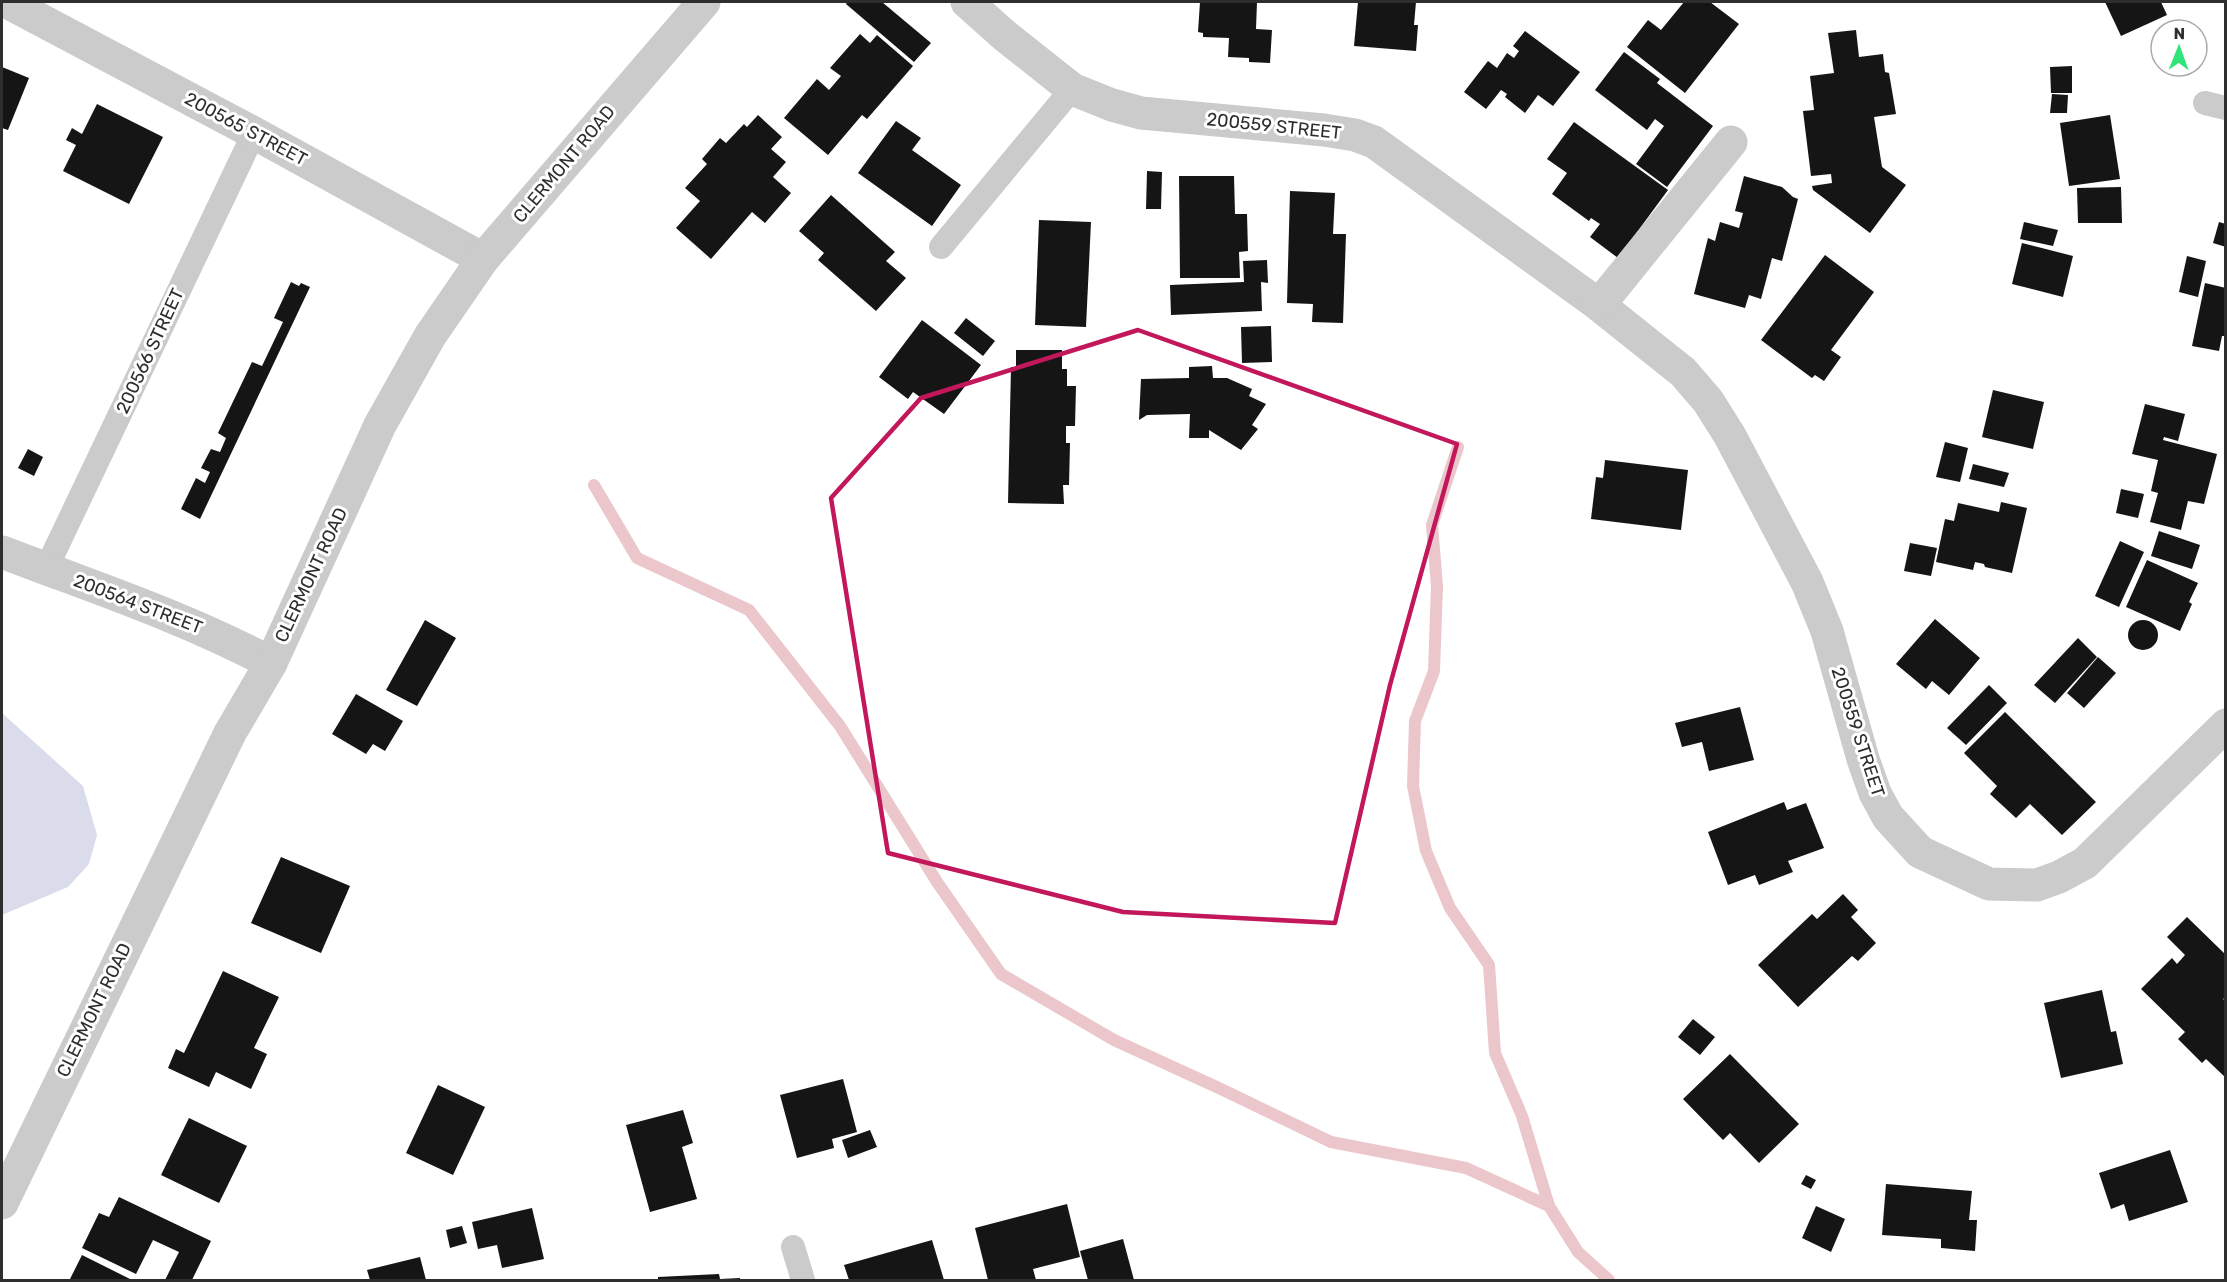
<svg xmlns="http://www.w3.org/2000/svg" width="2227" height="1282" viewBox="0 0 2227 1282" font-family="Rubik,sans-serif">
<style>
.green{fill:#dbdceb}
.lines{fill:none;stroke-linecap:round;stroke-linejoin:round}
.stream{stroke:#ebc7cc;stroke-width:12}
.building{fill:#151515}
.service{stroke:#cbcbcb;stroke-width:24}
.minor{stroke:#cbcbcb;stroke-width:33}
.tertiary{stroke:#cbcbcb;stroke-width:33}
.marked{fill:none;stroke:#c2185b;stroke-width:4.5;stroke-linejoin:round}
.labels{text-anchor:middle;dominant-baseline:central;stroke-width:6;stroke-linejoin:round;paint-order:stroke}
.street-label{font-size:18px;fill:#2e2e2e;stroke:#fff}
</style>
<rect width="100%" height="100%" fill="#fff"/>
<polygon class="green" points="2,713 83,786 97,835 89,864 68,887 2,915"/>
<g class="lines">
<g class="stream">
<polyline points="1458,447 1432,525 1437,586 1434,671 1415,721 1413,786 1426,851 1450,908 1489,965 1495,1053 1522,1116 1549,1206"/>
<polyline points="594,485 637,558 749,610 840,726 937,882 1001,974 1114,1040 1221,1089 1331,1142 1466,1168 1549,1206 1578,1252 1609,1280"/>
</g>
</g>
<g class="building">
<polygon points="847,2 882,2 931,43 914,62 846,4"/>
<polygon points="1200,2 1257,2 1256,29 1272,30 1270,63 1249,62 1249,58 1228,57 1229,38 1203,37 1203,33 1198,32"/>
<polygon points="1358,2 1416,2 1414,25 1418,25 1416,51 1354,46"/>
<polygon points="1684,2 1710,2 1739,24 1685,93 1627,47 1648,20 1661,30"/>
<polygon points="2105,2 2161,2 2167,15 2121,36"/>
<polygon points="1856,30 1859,57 1883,54 1885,72 1889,73 1896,114 1874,117 1882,167 1906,185 1870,233 1813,190 1812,186 1832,183 1831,174 1811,176 1803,111 1814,110 1810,76 1834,73 1828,33"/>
<polygon points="1525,31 1580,72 1553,106 1538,95 1525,113 1505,97 1507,94 1501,90 1486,109 1464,92 1488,61 1497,68 1507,53 1514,58 1519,51 1513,46"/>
<polygon points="860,34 870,43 877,35 913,66 867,119 862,115 828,155 784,118 817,79 829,90 841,76 830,68"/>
<polygon points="1624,52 1660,79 1657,83 1713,126 1667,187 1636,164 1664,126 1655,119 1647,130 1595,90"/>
<polygon points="2072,66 2072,93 2051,93 2050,67"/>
<polygon points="2,67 29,78 8,130 2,128"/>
<polygon points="2052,94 2068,95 2067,113 2050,113"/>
<polygon points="97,104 163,137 129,204 63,171 76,145 66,140 72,128 82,134"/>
<polygon points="758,115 782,137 771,149 786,162 773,177 791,193 765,223 752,212 711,259 676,228 700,201 685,188 707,164 702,159 720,138 726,143 744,124 747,127"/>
<polygon points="2110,115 2120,179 2069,186 2060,123"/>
<polygon points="896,121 921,138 912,150 961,185 932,226 858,173"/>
<polygon points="1574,122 1668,190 1618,258 1590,237 1600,224 1591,218 1589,221 1552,194 1567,173 1547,159"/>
<polygon points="1147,171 1162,172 1161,209 1146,209"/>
<polygon points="1179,176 1234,176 1235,214 1247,214 1248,251 1239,252 1240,278 1180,278"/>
<polygon points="1744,176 1782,187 1793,197 1798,199 1782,261 1772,258 1761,299 1749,295 1745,308 1694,294 1708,238 1715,241 1720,222 1739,228 1743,213 1735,211"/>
<polygon points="2121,187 2122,223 2078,223 2077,188"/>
<polygon points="1290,191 1335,193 1333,234 1346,234 1343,323 1312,322 1313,304 1287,303"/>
<polygon points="831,195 895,252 886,261 906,278 876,311 818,260 824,253 799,231"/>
<polygon points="1039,220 1091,222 1086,327 1035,325"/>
<polygon points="2024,222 2058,230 2053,246 2020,239"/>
<polygon points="2219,222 2226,224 2226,247 2213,243"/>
<polygon points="2022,243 2073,256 2063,297 2012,284"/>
<polygon points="1825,255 1874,292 1831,350 1841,357 1824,381 1815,375 1812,378 1761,340"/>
<polygon points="2187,256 2206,261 2198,297 2179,292"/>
<polygon points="1267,260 1268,283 1261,282 1262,311 1171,315 1170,285 1244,282 1243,261"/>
<polygon points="291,282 299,286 301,283 310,287 200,519 181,509 196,478 205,483 210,472 201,468 211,449 220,452 226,438 218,433 252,362 262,366 283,322 274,318"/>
<polygon points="2205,283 2226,288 2226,336 2222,336 2219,351 2192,346"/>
<polygon points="966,318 995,341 983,356 954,333"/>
<polygon points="922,320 981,365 944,414 913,392 908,399 879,377"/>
<polygon points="1271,326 1272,362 1242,363 1241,327"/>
<polygon points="1016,350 1062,350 1062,369 1067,369 1067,386 1076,386 1075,426 1066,426 1066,443 1070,443 1069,485 1063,485 1064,504 1008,503 1011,367 1016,367"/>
<polygon points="1212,366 1213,378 1227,378 1252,389 1249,396 1266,404 1252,425 1258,429 1241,450 1209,430 1209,438 1189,438 1190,414 1147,415 1139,420 1141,379 1189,378 1189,367"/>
<polygon points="1993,390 2044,402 2033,449 1982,437"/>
<polygon points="2145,404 2185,414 2178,441 2164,437 2163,440 2217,454 2204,504 2188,501 2181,530 2150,522 2158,493 2151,491 2158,460 2132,454"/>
<polygon points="1945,442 1968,448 1960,482 1936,477"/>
<polygon points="28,449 43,457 34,476 18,468"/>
<polygon points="1605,460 1688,470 1681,530 1591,519 1596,477 1603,478"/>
<polygon points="1973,464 2009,473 2004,487 1969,479"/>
<polygon points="2121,489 2144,494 2138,518 2116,513"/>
<polygon points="2001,502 2027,508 2012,573 1985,567 1984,564 1975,562 1973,570 1936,562 1945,519 1954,521 1958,503 1999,512"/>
<polygon points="2159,531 2200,545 2192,569 2151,556"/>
<polygon points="2120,541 2144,552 2119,607 2095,596"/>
<polygon points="1910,543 1937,548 1931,576 1904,571"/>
<polygon points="2147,560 2198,583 2189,602 2192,604 2180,631 2126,607"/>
<polygon points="1935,619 1980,658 1949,695 1932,681 1926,689 1896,664"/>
<polygon points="425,620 456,638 417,706 386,690"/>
<circle cx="2143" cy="635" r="15"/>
<polygon points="2078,638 2097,657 2055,703 2034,685"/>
<polygon points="2098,657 2116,673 2084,708 2067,693"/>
<polygon points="1989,685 2007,703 1966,745 1947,728"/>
<polygon points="356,694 403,721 385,751 373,744 366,754 332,734"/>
<polygon points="1740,707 1754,760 1709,771 1702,742 1682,747 1675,723"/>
<polygon points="2005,712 2096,802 2062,835 2030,804 2016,818 1990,794 1997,786 1964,753"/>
<polygon points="1784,802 1787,810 1806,803 1824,848 1788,861 1793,872 1759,885 1755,875 1728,885 1708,832"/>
<polygon points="281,857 350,886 321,953 251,923"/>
<polygon points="1843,894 1858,910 1851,917 1876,943 1858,961 1852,956 1798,1007 1758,965 1812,914 1817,919"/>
<polygon points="2187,917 2226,955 2226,997 2223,999 2226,1001 2226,1078 2206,1059 2202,1063 2178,1039 2185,1032 2141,989 2172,958 2177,964 2185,955 2167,937"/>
<polygon points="223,971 279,997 254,1048 267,1054 251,1089 216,1072 209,1087 168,1068 176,1049 184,1053"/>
<polygon points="2102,990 2111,1032 2116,1031 2123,1064 2061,1078 2044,1003"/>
<polygon points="1693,1019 1715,1037 1700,1055 1678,1037"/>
<polygon points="1730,1054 1799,1124 1759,1163 1730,1133 1723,1140 1683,1099"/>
<polygon points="843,1079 857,1132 832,1139 834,1148 797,1158 780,1095"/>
<polygon points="438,1085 485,1107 453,1175 406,1153"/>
<polygon points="683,1110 693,1143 682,1147 697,1199 650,1212 626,1125"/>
<polygon points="189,1118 247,1146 219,1203 161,1175"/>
<polygon points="870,1130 877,1147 848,1158 842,1140"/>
<polygon points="2170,1150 2188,1202 2129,1221 2124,1204 2111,1209 2099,1173"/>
<polygon points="1806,1175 1816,1180 1811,1189 1801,1184"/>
<polygon points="1886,1184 1972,1191 1969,1220 1977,1220 1975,1251 1941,1248 1941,1239 1882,1235"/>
<polygon points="119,1197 211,1241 192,1280 165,1280 179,1252 153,1240 136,1274 82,1248 99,1213 109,1217"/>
<polygon points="1067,1204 1080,1257 1033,1269 1036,1280 988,1280 975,1228"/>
<polygon points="1816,1206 1845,1219 1831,1252 1802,1238"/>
<polygon points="532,1208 544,1259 502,1268 497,1245 478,1249 472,1222"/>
<polygon points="462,1226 467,1243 450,1248 446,1230"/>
<polygon points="1123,1239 1134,1280 1088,1280 1080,1251"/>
<polygon points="932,1240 944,1280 849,1280 844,1265"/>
<polygon points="82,1255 132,1280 74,1280 70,1279"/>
<polygon points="420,1257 426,1280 370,1280 367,1270"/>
<polygon points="719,1274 720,1279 740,1278 740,1280 658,1280 658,1277"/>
</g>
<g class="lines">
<g class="service">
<polyline points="2205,103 2226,108"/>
<polyline points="941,247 1072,89"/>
<polyline points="46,569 254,133"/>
<polyline points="793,1247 803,1280"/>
</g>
<g class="minor">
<polyline points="7,2 254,133 483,259"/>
<polyline points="967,2 1004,35 1072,89 1112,105 1141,113 1324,130 1355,135 1374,142 1599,305 1683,372 1708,401 1730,436 1807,582 1827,631 1863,759 1875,793 1888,817 1920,852 1989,884 2037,885 2059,877 2085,863 2226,725"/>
<polyline points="1599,305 1731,142"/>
<path d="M2 552C93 587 185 617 271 663"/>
</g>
<polyline class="tertiary" points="2,1203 230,733 271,663 380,425 430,336 483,259 704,2"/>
</g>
<path class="marked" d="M1138 330 1457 444 1390 685 1335 923 1123 912 888 853 831 498 921 398Z"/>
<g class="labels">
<g class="street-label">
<text transform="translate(1274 126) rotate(6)">200559 STREET</text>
<text transform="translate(246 129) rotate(28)">200565 STREET</text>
<text transform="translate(564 164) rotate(-50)">CLERMONT ROAD</text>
<text transform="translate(150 351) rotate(-65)">200566 STREET</text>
<text transform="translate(311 575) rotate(-65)">CLERMONT ROAD</text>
<text transform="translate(138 604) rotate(21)">200564 STREET</text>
<text transform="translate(1858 732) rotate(72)">200559 STREET</text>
<text transform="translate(94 1010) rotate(-64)">CLERMONT ROAD</text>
</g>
</g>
<rect width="2227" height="1282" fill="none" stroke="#2e2e2e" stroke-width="6"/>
<g transform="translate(2179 48) rotate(1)"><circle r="28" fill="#ffffff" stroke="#ababab" stroke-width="1.5"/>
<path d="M0-4.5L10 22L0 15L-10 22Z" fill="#31e378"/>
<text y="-9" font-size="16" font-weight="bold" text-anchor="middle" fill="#2e2e2e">N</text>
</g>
</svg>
